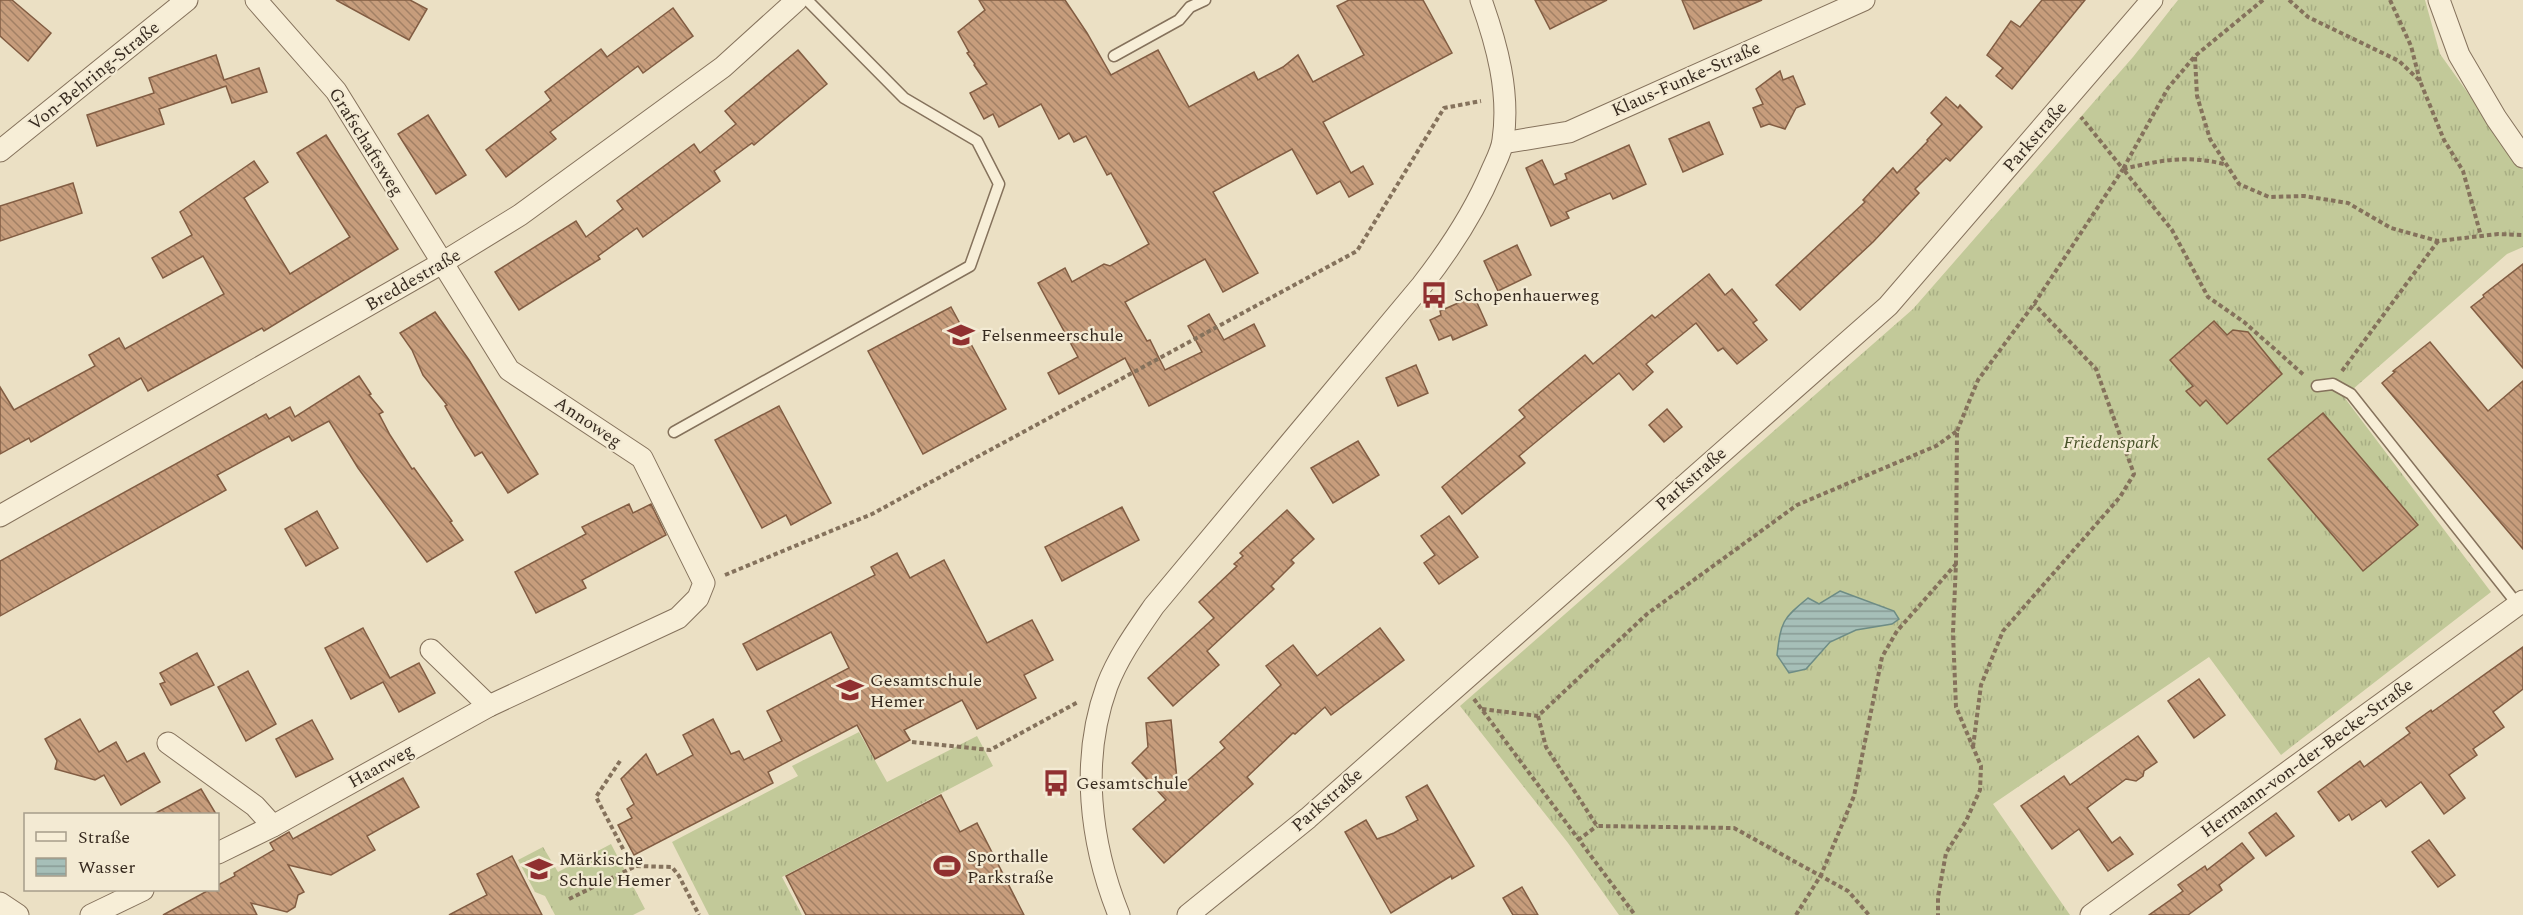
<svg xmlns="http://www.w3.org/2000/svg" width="2523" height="915" viewBox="0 0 2523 915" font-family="Spectral,serif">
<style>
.grass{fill:url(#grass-tufts)}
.water{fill:url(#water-rules);stroke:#6d8c85;stroke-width:1.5}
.building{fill:url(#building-back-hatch);stroke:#825d43;stroke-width:1.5}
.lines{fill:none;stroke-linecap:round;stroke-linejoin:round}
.lane-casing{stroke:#85725c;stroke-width:13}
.street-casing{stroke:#85725c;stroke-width:23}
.path{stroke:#85725c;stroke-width:4;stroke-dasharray:4.5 3;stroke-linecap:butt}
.lane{stroke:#f7eed7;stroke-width:10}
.street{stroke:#f7eed7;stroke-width:21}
.labels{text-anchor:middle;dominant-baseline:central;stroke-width:4.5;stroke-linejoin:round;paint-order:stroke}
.street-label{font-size:18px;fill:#362a1f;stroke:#f3ead3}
.poi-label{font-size:18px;fill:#362a1f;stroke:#f3ead3;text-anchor:start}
.park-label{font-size:18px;font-style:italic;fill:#465127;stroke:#f3ead3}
</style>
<defs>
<pattern id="grass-tufts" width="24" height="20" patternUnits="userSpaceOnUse" patternTransform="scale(1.5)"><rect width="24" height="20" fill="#c2c999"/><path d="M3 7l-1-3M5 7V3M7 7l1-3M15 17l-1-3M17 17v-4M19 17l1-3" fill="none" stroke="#a7ad83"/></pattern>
<pattern id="water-rules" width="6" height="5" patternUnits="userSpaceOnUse" patternTransform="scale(1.5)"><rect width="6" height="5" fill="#a6bfb8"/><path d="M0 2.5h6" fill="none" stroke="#889b95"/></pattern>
<pattern id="building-back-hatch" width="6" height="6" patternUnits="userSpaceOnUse" patternTransform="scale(1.5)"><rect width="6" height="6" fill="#c79d7c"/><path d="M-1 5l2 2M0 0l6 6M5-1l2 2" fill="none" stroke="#a28065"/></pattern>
</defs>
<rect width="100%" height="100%" fill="#ebe0c4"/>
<g class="grass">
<polygon points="2178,0 2425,0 2440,54 2523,170 2523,247 2507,254 2344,397 2491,592 2281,755 2209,657 1993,804 2070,915 1619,915 1568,843 1460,706 1913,309 2133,57"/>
<polygon points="859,732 887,782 977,736 993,766 782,877 802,915 709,915 672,842 798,776 792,766"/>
<polygon points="611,844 645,909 633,915 555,915 545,896 535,892 518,860 543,847 558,872"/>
</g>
<path class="water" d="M1840 591 1894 611 1899 619 1892 624 1856 630 1830 642 1806 669 1789 673 1777 655C1781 622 1782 619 1808 598L1819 604Z"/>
<g class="building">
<polygon points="0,0 12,0 51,33 28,61 0,36"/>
<polygon points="336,0 410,0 427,9 409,40"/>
<polygon points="979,0 1065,0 1087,33 1111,75 1158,50 1189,107 1254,72 1258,80 1283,67 1298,55 1313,82 1364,55 1337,6 1349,0 1423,0 1452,53 1323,122 1351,173 1363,166 1373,184 1349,197 1340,181 1317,194 1292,149 1213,192 1258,273 1223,292 1205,259 1125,302 1147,341 1150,340 1165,370 1202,352 1188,326 1209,314 1224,340 1254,324 1265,346 1149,406 1125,358 1059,394 1048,373 1078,357 1038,283 1065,268 1072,282 1104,264 1110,266 1149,244 1111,173 1107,175 1086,136 1074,142 1069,133 1059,139 1041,104 999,127 993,114 984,119 970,93 987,84 974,65 975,64 967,53 969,52 958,32 985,10"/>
<polygon points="1535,0 1607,0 1550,29"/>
<polygon points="1682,0 1762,0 1694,29"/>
<polygon points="2042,0 2085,0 2012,89 1996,76 2003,68 1987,55 2011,21 2020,27"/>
<polygon points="673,8 693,36 643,73 638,66 550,132 556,139 506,177 486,150 551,100 545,92 601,49 607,57"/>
<polygon points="798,50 827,84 754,145 752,143 714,171 720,181 643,237 637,228 598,256 600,259 519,310 495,272 576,221 586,237 623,209 617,201 694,144 700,153 736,124 725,111"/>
<polygon points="216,55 224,80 259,68 267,92 232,103 226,86 159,109 164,124 97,146 87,115 154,93 149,78"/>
<polygon points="1780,71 1783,80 1793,76 1805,104 1796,108 1785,129 1769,124 1761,127 1753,108 1763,104 1756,89"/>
<polygon points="1946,97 1958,108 1960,105 1982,127 1950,161 1946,158 1915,189 1919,193 1873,242 1800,310 1776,285 1865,202 1863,200 1893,168 1897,173 1928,141 1927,140 1942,124 1931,113"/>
<polygon points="428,115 466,175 436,194 398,134"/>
<polygon points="1709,122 1723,154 1683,172 1669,139"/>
<polygon points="326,135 398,249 264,331 262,328 148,391 141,378 31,442 29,438 0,454 0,387 14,410 95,366 89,355 119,338 125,349 224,294 203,256 163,278 152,258 192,235 180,212 254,161 268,182 244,198 290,274 350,237 297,153"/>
<polygon points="1629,145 1646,184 1613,199 1610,193 1566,212 1569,218 1551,226 1526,168 1542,160 1554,185 1567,179 1565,174"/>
<polygon points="73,183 82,213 0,241 0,206"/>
<polygon points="1517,245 1531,275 1498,291 1484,261"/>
<polygon points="2523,264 2523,368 2471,307 2484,297 2483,295"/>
<polygon points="1709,274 1725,295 1732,289 1757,320 1753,323 1767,340 1737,364 1723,348 1718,351 1696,323 1646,364 1653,372 1633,390 1619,373 1519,456 1525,463 1462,514 1442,487 1525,417 1519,410 1585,355 1593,364 1652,315 1655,318"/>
<polygon points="1474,296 1487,325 1453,340 1451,335 1439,340 1430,320 1441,315 1440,311"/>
<polygon points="951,307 1006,409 923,454 868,351"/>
<polygon points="435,312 469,360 538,474 508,493 482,452 475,456 457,427 445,406 447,405 423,375 412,350 400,333"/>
<polygon points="2214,321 2227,335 2233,330 2248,332 2282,374 2227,424 2206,400 2200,406 2186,391 2193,386 2170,360"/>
<polygon points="2430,342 2488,411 2523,381 2523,549 2382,383 2395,372 2393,371"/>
<polygon points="1416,365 1428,393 1398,406 1386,378"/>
<polygon points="359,376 371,394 369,395 383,412 379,414 390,435 412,469 414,468 452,521 450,522 463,540 427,562 358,468 329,421 292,441 289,436 217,475 226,490 0,616 0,561 266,414 269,419 290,407 295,417"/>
<polygon points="779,406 831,503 791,525 786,515 762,528 715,440"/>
<polygon points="1667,409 1682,427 1664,442 1649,425"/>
<polygon points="2323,413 2418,525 2363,571 2268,459"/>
<polygon points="1358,441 1379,475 1333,503 1311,468"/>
<polygon points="629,504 633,513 651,504 666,535 582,580 586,588 536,613 515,572 586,534 582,527"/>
<polygon points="1122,507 1139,540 1062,581 1045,547"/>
<polygon points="1287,510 1314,539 1291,560 1294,563 1271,586 1274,589 1207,651 1219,665 1173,706 1148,678 1214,618 1199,602 1237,566 1234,564 1243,556 1240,553"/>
<polygon points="317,511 338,548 306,566 285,529"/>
<polygon points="1449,516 1478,557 1439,584 1424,563 1435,555 1421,536"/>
<polygon points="897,553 910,578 944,560 987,643 1032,620 1053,660 1024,675 1036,698 977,729 962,700 904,730 910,740 875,759 857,725 768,772 773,783 634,855 618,825 632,818 627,809 634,804 621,779 646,754 657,775 693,755 683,735 713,719 731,754 739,751 744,760 782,741 767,711 849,668 831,632 757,670 743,644 875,575 871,567"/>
<polygon points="363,628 390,678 419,663 435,693 399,712 383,682 351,699 325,648"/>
<polygon points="1380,628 1404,660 1331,715 1325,707 1295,734 1293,733 1247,777 1253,784 1164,863 1133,829 1166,800 1132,763 1148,747 1146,723 1171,720 1178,789 1225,748 1220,742 1281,685 1266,666 1293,645 1317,676"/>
<polygon points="2523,647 2523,689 2493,712 2504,727 2473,749 2477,755 2449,775 2465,798 2444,814 2421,782 2386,807 2381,800 2352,820 2349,814 2339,821 2318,792 2360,761 2364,767 2410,733 2406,728 2431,710 2432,712"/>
<polygon points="197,653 214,685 171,705 160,684 165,682 160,673"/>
<polygon points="248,671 276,724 246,741 218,687"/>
<polygon points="2199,679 2225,715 2194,738 2168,701"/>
<polygon points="80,719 99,752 116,742 127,762 144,753 160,782 121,805 104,775 95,780 55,769 57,761 45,739"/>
<polygon points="312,720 333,759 296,777 276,739"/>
<polygon points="2138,736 2157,762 2144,771 2143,776 2136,781 2126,779 2087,808 2112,843 2120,837 2133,854 2108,871 2079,829 2052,849 2021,806 2064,776 2070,785"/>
<polygon points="403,778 419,807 367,836 375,850 331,875 288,865 304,892 298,895 295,907 287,912 251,903 257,915 163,915 209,890 218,890 218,885 235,876 234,873 274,850 270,843 289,832 293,839"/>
<polygon points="1427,785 1474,866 1452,879 1451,876 1391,913 1345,832 1366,820 1377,839 1394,833 1418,820 1406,797"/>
<polygon points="201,789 216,814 154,814"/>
<polygon points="941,795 960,832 977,823 1024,915 806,915 786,876"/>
<polygon points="2276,813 2294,836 2266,856 2249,833"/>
<polygon points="2429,840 2455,875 2438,887 2412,852"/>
<polygon points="2242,843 2254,858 2219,885 2222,890 2188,915 2149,915 2183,891 2178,885 2205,866 2207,870"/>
<polygon points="512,856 542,915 449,915 487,895 477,874"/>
<polygon points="1522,887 1538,915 1513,915 1503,898"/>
</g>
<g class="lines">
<defs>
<g id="lane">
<polyline points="1114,56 1179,20 1190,7 1205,0"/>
<polyline points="2317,386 2333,384 2351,394 2518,605"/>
<polyline points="674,432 970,266 999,184 977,141 904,98 807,0"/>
</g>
<g id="street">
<polyline points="2439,0 2459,55 2496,118 2523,157"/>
<polyline points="1503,143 1569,132 1864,0"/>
<polyline points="0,151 187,0"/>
<polyline points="0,516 442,263 520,215 723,67 797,0"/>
<polyline points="431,650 489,706"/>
<polyline points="168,743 255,806 273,826"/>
<polyline points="218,853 273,826 489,706 678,618 698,598 704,583 642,458 509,370 336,91 256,0"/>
<polyline points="0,903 18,915"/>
<polyline points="91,915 143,890"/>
<path d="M1119 915C1090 843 1080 760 1107 686 1118 657 1136 632 1154 606L1422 285C1450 249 1474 213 1492 170 1496 161 1502 150 1503 140 1510 92 1497 45 1481 0"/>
<polyline points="1188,915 1308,818 1888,306 2152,0"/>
<polyline points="2091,915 2523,601"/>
</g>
</defs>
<use href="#lane" class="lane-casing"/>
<use href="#street" class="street-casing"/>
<g class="path">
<polyline points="2263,0 2195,56 2168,88 2123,169 2172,230 2208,297 2244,322 2305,376"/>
<polyline points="2289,0 2308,17 2399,61 2420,81 2444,140 2463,171 2481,236"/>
<polyline points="2390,0 2411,46 2420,81"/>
<polyline points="2195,57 2197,96 2210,139 2239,184 2269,197 2304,196 2348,203 2391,228 2438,241 2498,234 2523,235"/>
<path d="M2123 169C2162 160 2185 155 2224 164"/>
<polyline points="2342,371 2438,241"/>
<polyline points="1957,431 1978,380 2034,304 2123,169 2081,117"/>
<polyline points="725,575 872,514 1357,251 1444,108 1481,101"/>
<polyline points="1474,699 1635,915"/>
<polyline points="1482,709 1538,716 1647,614 1797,505 1936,446 1957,431 1956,563 1953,633 1956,707 1981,766 1980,790 1966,821 1946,853 1938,897 1938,915"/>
<polyline points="1538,716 1546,747 1597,826 1734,828 1848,891 1869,915"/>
<polyline points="912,742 990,750 1078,702"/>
<polyline points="1973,747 1981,685 2003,631 2120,497 2134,474 2096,369 2034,304"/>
<polyline points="620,761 596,797 633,868"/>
<polyline points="1578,840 1597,826"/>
<polyline points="569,899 636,866 672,867 679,876 699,915"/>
<polyline points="1796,915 1821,875 1854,796 1882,657 1897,631 1956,564"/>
</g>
<use href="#lane" class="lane"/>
<use href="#street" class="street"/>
</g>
<defs>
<symbol id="bus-bare" viewBox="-9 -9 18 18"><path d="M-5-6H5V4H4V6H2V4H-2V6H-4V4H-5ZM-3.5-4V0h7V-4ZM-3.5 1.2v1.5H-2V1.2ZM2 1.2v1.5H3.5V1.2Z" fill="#903030" stroke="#f3ead3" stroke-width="2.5" paint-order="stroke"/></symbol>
<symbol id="school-bare" viewBox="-9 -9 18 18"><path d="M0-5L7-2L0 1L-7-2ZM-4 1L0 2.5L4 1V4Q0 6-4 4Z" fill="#903030" stroke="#f3ead3" stroke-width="2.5" paint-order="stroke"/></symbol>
<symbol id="stadium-bare" viewBox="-9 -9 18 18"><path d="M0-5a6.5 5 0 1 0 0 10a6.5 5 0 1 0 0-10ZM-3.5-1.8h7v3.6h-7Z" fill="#903030" stroke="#f3ead3" stroke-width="2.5" paint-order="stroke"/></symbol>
</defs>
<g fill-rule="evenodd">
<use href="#bus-bare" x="1415" y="276" width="38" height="38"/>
<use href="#school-bare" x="942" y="316" width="38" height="38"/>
<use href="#school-bare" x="831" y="671" width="38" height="38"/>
<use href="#bus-bare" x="1037" y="764" width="38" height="38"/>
<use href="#stadium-bare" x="928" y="847" width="38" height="38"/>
<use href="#school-bare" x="520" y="850" width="38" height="38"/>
</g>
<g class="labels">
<g class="street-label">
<text transform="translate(94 76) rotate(-39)">Von-Behring-Straße</text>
<text transform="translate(1686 79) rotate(-24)">Klaus-Funke-Straße</text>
<text transform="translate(2035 137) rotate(-49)">Parkstraße</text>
<text transform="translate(366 142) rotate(58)">Grafschaftsweg</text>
<text transform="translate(413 280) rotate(-30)">Breddestraße</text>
<text transform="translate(588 422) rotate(34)">Annoweg</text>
<text transform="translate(1691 479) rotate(-41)">Parkstraße</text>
<text transform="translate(2307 758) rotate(-36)">Hermann-von-der-Becke-Straße</text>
<text transform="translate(381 766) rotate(-29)">Haarweg</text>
<text transform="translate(1327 800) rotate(-41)">Parkstraße</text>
</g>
<g class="poi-label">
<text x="1454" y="295">Schopenhauerweg</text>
<text x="981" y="335">Felsenmeerschule</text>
<text x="870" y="680">Gesamtschule<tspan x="870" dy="21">Hemer</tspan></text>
<text x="1076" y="783">Gesamtschule</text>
<text x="967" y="856">Sporthalle<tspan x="967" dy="21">Parkstraße</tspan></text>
<text x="559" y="859">Märkische<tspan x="559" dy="21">Schule Hemer</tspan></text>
</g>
<g class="park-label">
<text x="2111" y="442">Friedenspark</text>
</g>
</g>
<rect x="24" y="813" width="195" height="78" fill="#f3ead3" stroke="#a79d8b" stroke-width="1.5"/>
<rect x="36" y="832" width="30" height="9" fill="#f7eed7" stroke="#a79d8b" stroke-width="1.5"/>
<text x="78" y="843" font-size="18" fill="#362a1f">Straße</text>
<rect x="36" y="858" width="30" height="18" fill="url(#water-rules)" stroke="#a79d8b" stroke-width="1.5"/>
<text x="78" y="873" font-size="18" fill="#362a1f">Wasser</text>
</svg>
